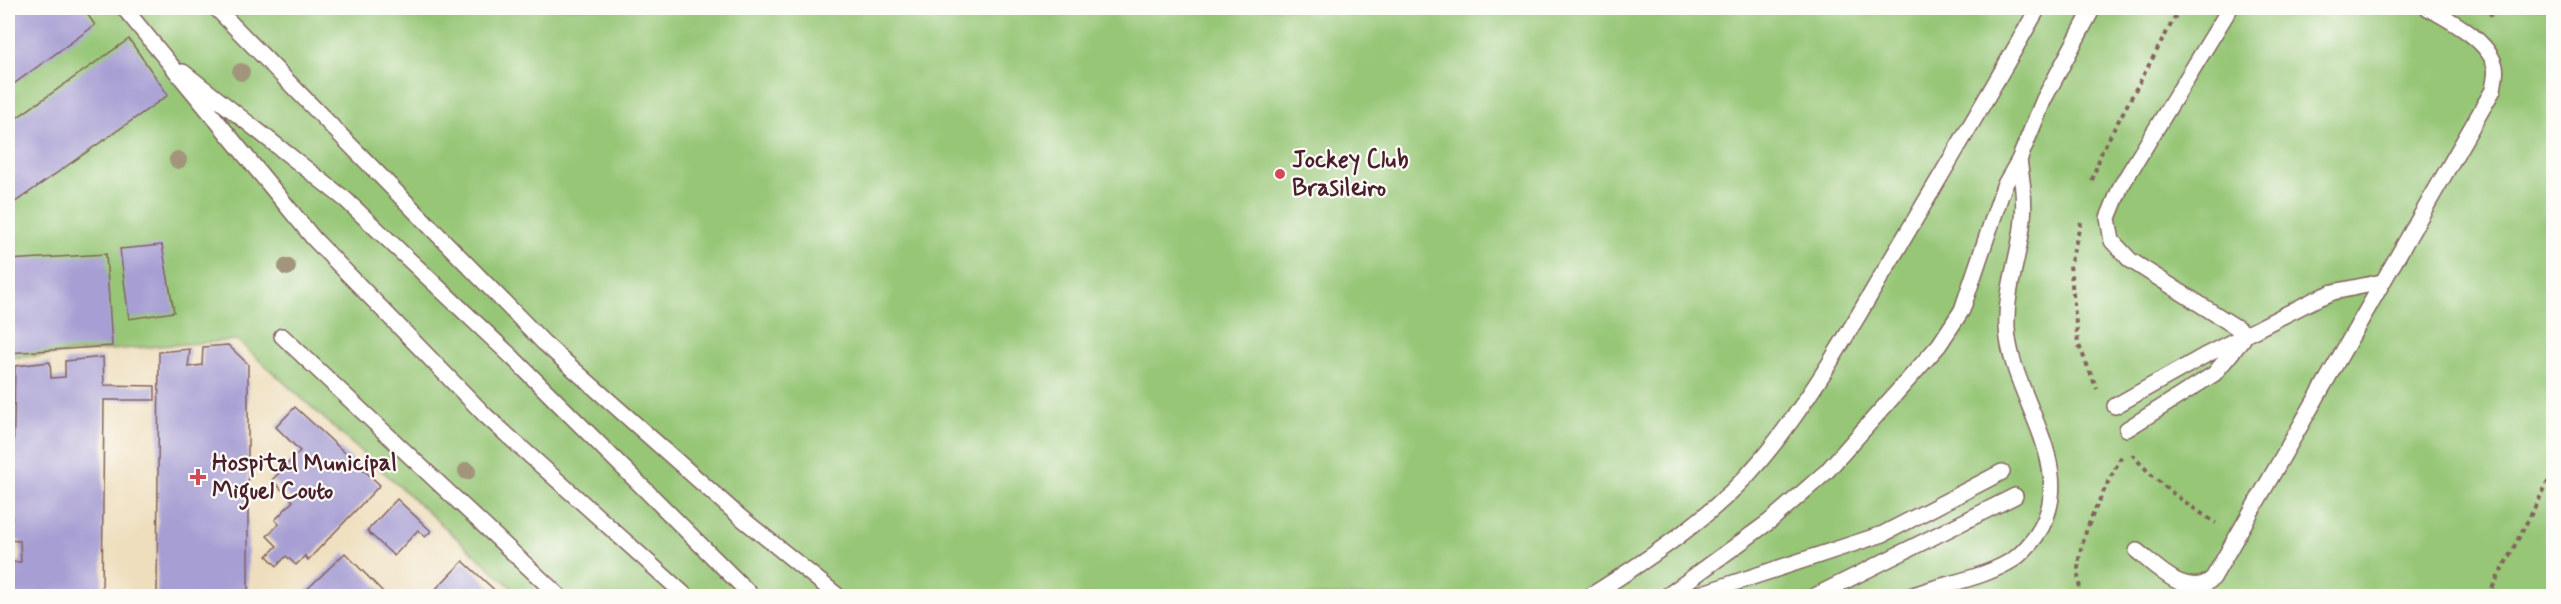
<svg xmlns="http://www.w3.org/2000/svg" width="2561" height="604" viewBox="0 0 2561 604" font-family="Mynerve,sans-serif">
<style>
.green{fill:#96c676;stroke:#707250;stroke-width:1.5}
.building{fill:#a79fd3}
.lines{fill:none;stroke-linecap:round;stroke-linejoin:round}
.lane-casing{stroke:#83625e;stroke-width:18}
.path{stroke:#83625e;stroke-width:4;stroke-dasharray:4.5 4.5;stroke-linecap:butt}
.lane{stroke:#fff;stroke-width:15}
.tree{fill:#a3957b}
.poi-dot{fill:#d1495b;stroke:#fdfcf7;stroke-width:2}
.labels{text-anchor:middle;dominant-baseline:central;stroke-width:4.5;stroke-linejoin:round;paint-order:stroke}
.poi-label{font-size:24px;font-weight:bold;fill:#4a1f2b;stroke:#fdfcf7;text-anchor:start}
</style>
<rect width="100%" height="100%" fill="#fdfcf7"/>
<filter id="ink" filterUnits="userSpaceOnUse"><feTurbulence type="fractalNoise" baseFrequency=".0167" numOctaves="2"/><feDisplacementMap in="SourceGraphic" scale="12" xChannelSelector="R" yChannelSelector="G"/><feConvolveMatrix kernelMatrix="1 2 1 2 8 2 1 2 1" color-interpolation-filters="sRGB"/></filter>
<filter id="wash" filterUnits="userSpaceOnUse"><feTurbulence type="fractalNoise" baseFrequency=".008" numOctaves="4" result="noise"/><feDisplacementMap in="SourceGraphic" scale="24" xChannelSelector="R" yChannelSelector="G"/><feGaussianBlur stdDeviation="1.35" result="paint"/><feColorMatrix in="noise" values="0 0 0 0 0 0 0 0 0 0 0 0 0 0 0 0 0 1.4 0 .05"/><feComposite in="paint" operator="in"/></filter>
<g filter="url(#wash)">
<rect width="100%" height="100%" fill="#eedebd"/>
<polygon class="green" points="8,8 2553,8 2553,596 521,596 237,340 8,358"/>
<g id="blocks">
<g class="building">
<polygon points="8,8 83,8 95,25 8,88"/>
<polygon points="129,39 168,95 8,207 8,124"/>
<polygon points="162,245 174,312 129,319 120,249"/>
<polygon points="106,254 112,346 8,353 8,260"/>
<polygon points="228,345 248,364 248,596 157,596 159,352 190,349 188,367 202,365 203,347"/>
<polygon points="103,357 104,385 155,386 155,400 104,400 102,596 8,596 8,562 21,562 20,541 8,540 8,519 12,519 15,366 50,362 51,378 65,377 65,361"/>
<polygon points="295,407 380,485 308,560 305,556 296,565 286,556 277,566 267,556 277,546 267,536 279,524 275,520 293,501 272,480 300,451 276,427"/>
<polygon points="397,499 431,531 425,537 418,530 394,556 367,531"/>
<polygon points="345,553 387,596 300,596"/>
<polygon points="463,561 501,596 429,596"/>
</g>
</g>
</g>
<g filter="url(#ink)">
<use href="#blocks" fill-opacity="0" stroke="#83625e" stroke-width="1.5"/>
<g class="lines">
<defs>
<g id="lane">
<polyline points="124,8 314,239 486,416 686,596"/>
<polyline points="216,8 544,343 739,516 838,596"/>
<polyline points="2230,8 2121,186 2108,218 2112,241 2130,260 2247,334"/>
<polyline points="183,72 346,200 512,357 752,596"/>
<polyline points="282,336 559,596"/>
<polyline points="2115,406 2204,356 2316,299 2333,292 2382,282"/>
<polyline points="2127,429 2214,374 2243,339"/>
<path d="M2137 551C2157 567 2189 601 2213 578L2493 90C2494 82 2497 74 2495 66 2488 40 2450 20 2428 8"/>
<path d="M1590 596C1649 559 1715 515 1760 461 1808 404 1845 338 1882 275 1935 186 1988 97 2038 8"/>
<polyline points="1667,596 1770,521 1826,472 1939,345 1962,310 2004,186 2019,160 2044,99 2093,8"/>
<polyline points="1694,596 1883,534 2002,472"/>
<polyline points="1815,596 2015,496"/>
<path d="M1911 596C1945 583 1983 579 2014 559 2023 553 2030 544 2036 536 2083 469 2010 397 2007 328 2005 290 2020 256 2023 219 2025 199 2022 180 2019 160"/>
</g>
</defs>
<use href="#lane" class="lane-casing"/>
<g class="path">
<polyline points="2490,16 2494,8"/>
<polyline points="2092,180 2102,151 2180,8"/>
<polyline points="2081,222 2070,265 2078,343 2097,389"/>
<path d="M2132 454C2156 483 2185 503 2216 523"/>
<path d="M2083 596C2064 555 2105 491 2123 453"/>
<polyline points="2488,596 2554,471"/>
</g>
<use href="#lane" class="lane"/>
</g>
<g class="tree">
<circle cx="241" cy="72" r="9"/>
<circle cx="178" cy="160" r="9"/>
<circle cx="287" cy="267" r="9"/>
<circle cx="467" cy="471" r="9"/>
</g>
</g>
<g class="poi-dot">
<circle cx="1280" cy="174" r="6"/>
<path d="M195 468h6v6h6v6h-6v6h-6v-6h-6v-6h6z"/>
</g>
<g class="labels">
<g class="poi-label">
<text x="1292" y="160">Jockey Club<tspan x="1292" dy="28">Brasileiro</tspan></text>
<text x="212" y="463">Hospital Municipal<tspan x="212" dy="28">Miguel Couto</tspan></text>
</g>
</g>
<rect width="2561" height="604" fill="none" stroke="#fdfcf7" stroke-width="30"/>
</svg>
